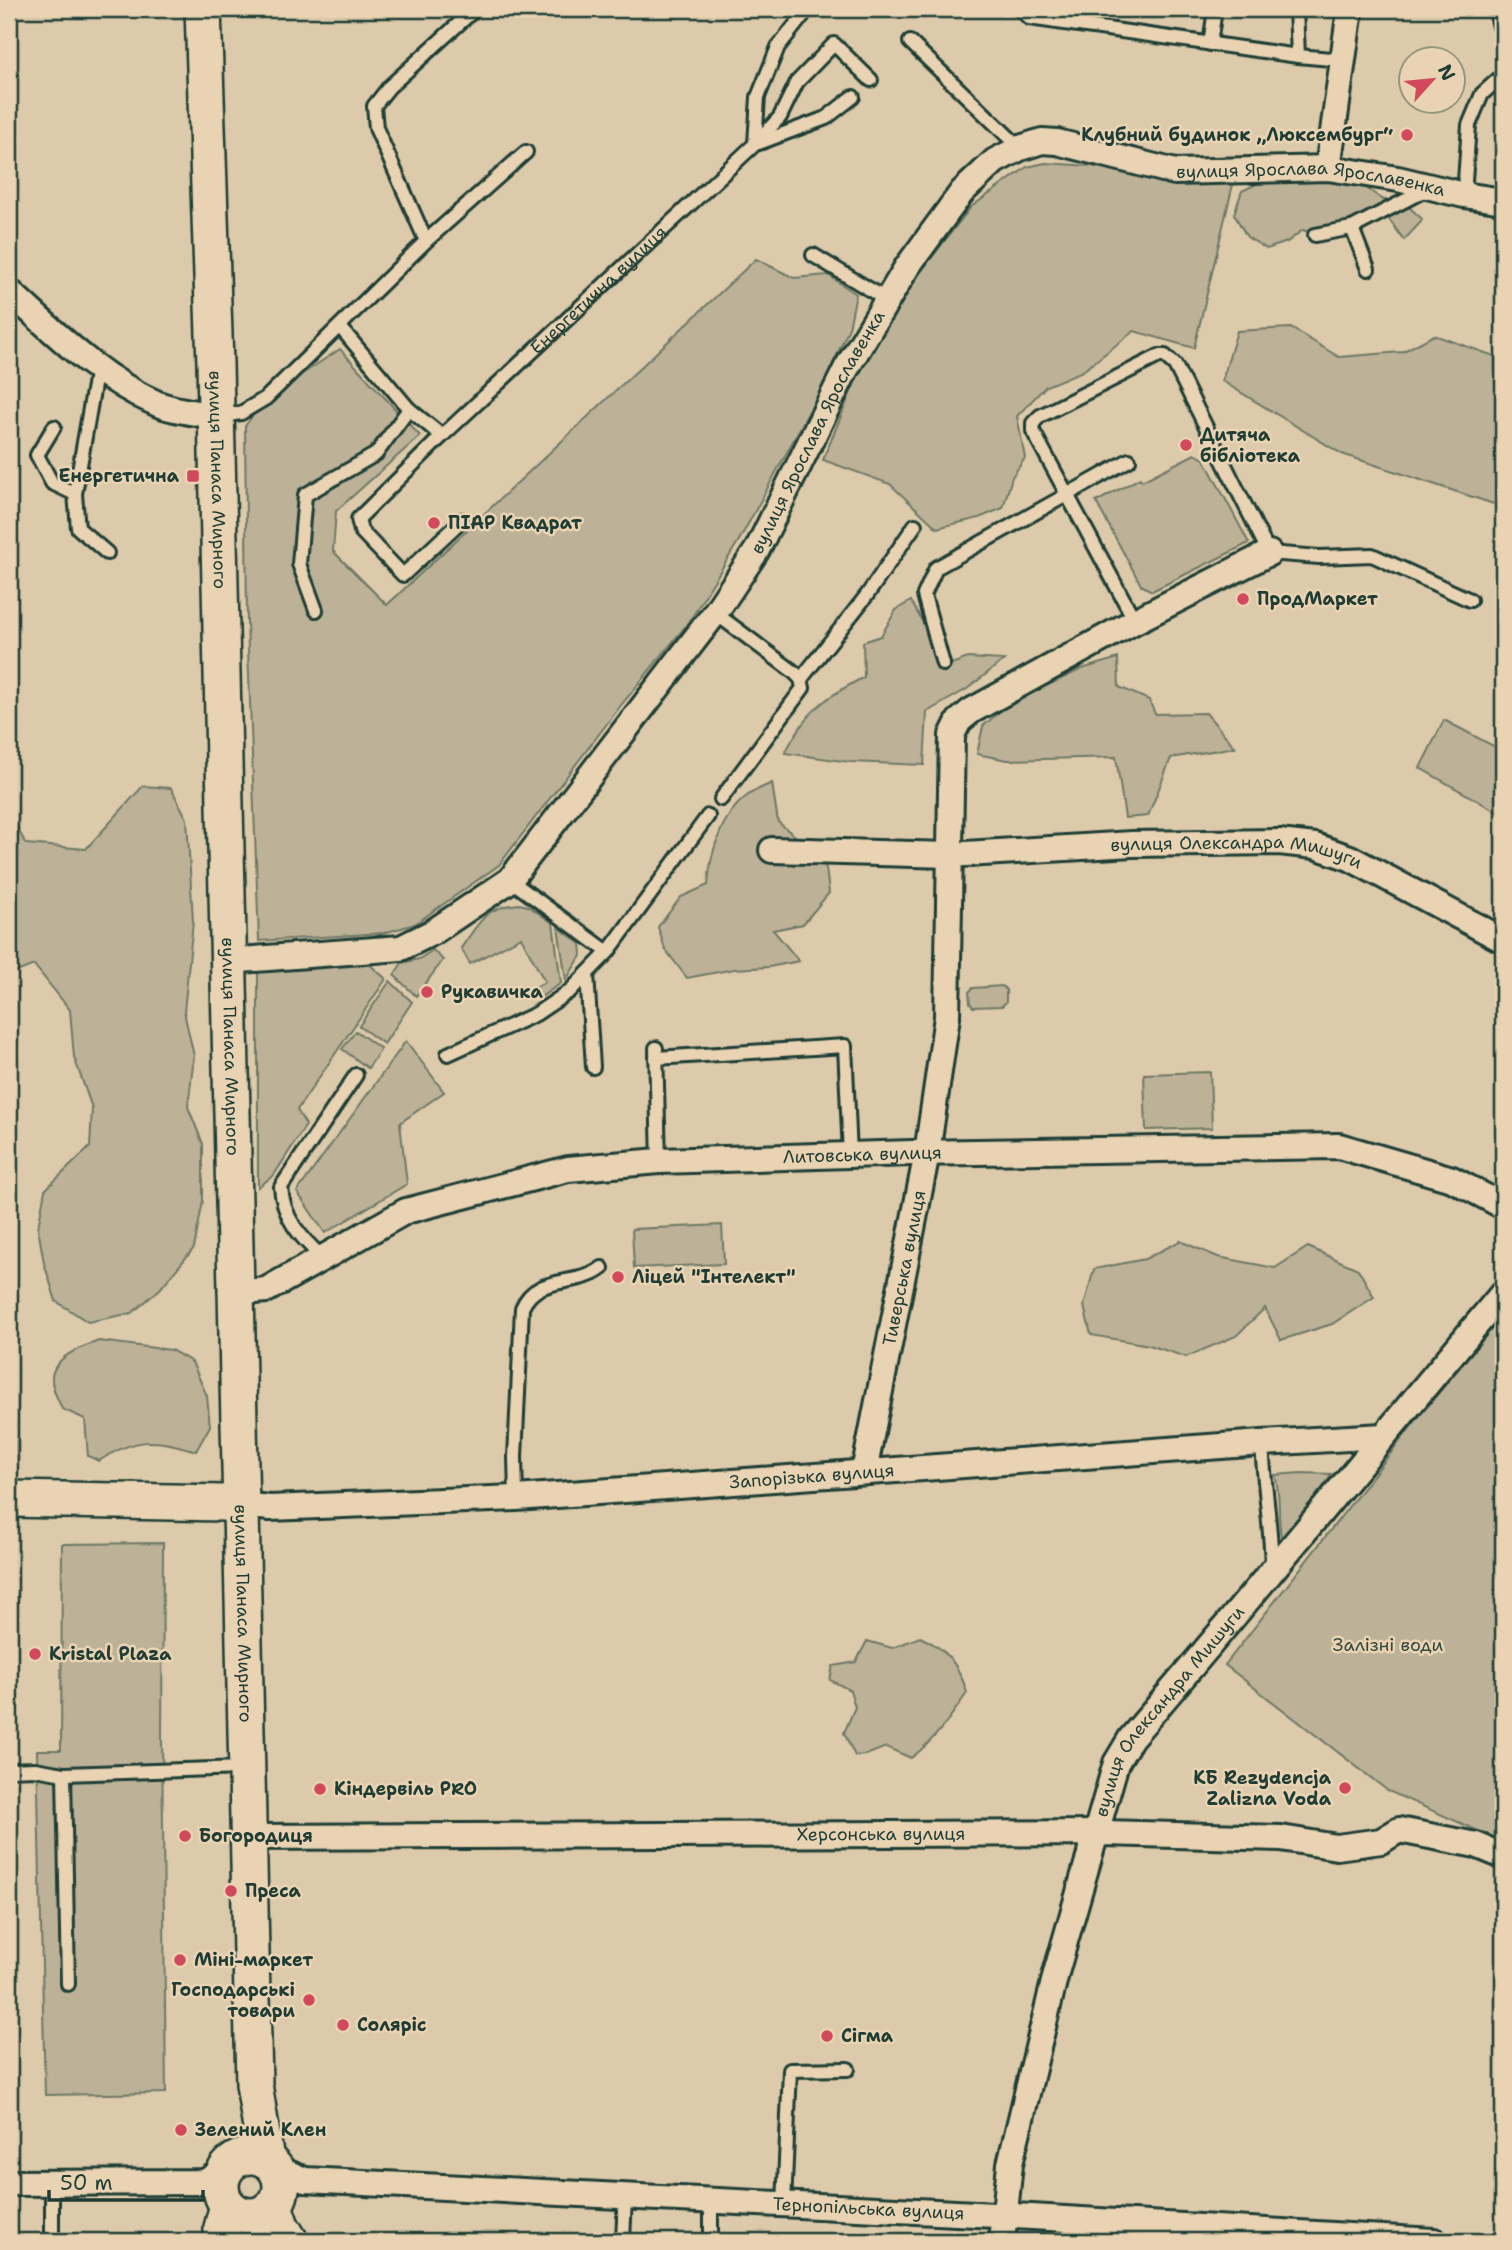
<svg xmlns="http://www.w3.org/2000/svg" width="1512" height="2250" viewBox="0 0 1512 2250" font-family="'Shantell Sans',sans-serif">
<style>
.green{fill:#bdb297;stroke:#6e7866;stroke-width:2}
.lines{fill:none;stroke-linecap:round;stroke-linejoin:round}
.lane-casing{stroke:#1f3d34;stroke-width:18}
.street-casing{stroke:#1f3d34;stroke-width:30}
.secondary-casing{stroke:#1f3d34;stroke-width:40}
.lane{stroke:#e9d3b2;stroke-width:12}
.street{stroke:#e9d3b2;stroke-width:24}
.secondary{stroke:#e9d3b2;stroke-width:35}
.poi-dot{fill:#d1495b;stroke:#e9d3b2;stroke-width:2.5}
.labels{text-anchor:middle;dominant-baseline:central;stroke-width:5;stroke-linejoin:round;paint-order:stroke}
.poi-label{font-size:18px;font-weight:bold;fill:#1f3d34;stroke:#e9d3b2;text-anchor:start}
.street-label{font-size:18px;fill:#1f3d34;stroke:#e9d3b2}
.park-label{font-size:18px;fill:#2f493e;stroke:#e9d3b2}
</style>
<rect width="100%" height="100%" fill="#ddcaaa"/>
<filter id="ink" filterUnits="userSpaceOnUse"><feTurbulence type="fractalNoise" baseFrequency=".0143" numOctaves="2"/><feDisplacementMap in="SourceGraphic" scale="14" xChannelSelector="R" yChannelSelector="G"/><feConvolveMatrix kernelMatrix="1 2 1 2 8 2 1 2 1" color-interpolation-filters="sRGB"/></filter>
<g filter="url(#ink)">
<g class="green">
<polygon points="1045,163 1091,166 1140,175 1234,180 1194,348 1134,331 1083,371 1046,386 1017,416 1025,458 1012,477 1003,508 979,518 937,528 890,484 823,460 859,372 916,278 971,207 1027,167"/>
<polygon points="1286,175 1345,181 1365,187 1382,199 1410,208 1422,219 1421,222 1404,240 1383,211 1326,239 1303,230 1287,242 1267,249 1247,237 1234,214 1242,191 1265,180"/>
<polygon points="756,259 794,278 828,275 856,294 849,328 826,380 741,537 689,622 622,704 499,865 415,924 384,933 259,941 247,622 245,426 266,398 340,349 420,436 336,511 333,551 387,605"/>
<polygon points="1291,328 1339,357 1402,352 1434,335 1503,359 1503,507 1342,454 1222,381 1237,331"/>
<polygon points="1195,454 1204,459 1249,543 1152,591 1141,585 1096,502 1140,478 1142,481"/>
<path d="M911 601 923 623 940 668 968 658 1004 660 967 689 927 712 924 765 850 762 785 753C808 709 822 700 864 677L863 642 881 636 896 610Z"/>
<polygon points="1118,658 1119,687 1149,700 1155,714 1206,713 1235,747 1171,758 1148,816 1125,818 1116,757 1007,760 977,754 983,726 1010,703 1082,669"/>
<polygon points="1444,720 1503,751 1503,815 1420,768"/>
<path d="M772 783 778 822 812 850 826 868 829 893 803 924 773 930 799 961 769 967 734 969 687 978 665 949 658 927 681 897 708 885C710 854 721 815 747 796 754 790 764 787 772 783Z"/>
<polygon points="143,786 171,788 187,819 193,921 184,1012 194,1056 188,1107 203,1144 203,1201 194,1248 160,1289 132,1313 88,1322 56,1301 44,1263 38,1228 45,1190 90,1147 92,1108 74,1057 70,1010 34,965 9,975 9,813 26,844 86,849"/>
<path d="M519 904 528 906 553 923 561 983 538 999 532 989 545 982 521 937 470 964 461 948C480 922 484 907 519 904Z"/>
<polygon points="558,927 581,944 582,954 566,980"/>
<polygon points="433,950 443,960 416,996 394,975 402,963 419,959"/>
<polygon points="368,963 386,979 297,1110 306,1125 274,1175 258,1187 258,972"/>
<polygon points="390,981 412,1002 384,1044 359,1026"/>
<polygon points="1002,986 1006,990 1006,1002 1002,1006 973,1007 970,1003 969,992 973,988"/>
<polygon points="356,1031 381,1049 368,1068 342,1049"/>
<polygon points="406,1041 444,1092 400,1123 407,1184 325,1233 297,1192"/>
<polygon points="1210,1072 1212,1128 1146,1130 1144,1074"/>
<polygon points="722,1225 724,1264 634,1268 632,1229"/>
<polygon points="1180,1241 1218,1257 1275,1268 1308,1247 1358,1269 1374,1297 1332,1324 1281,1340 1265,1308 1236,1336 1186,1357 1149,1345 1091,1335 1084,1306 1094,1269 1145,1259"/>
<polygon points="1503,1315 1503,1842 1388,1791 1225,1665 1422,1413"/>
<path d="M99 1341 171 1350 192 1362 207 1396 210 1426 196 1451C156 1438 135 1437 99 1461L88 1456 85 1419 62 1409C58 1399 51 1388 52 1377 54 1356 82 1347 99 1341Z"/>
<polygon points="9,1429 15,1429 17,1481 9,1481"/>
<path d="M1301 1473 1332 1474 1283 1546C1276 1522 1282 1499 1275 1475Z"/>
<polygon points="163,1543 162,1740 166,2093 45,2095 37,1750 61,1750 62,1544"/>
<path d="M920 1637C947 1649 959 1665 967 1693 950 1718 935 1740 911 1758L886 1747 866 1755 855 1756 844 1733 855 1707 850 1690 830 1680 833 1666 856 1662 867 1641 892 1648Z"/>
</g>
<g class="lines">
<defs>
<g id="lane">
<polyline points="1020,9 1029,18 1298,56 1342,60"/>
<polyline points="1296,9 1298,56"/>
<polyline points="1495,9 1503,36"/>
<polyline points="910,42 1020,148"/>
<polyline points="1210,44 1215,9"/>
<polyline points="759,143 826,118 853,97"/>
<polyline points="755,144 780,117 797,82 834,44 871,80"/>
<polyline points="1464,195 1469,125 1482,94 1503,75"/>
<polyline points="1352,228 1368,269"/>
<polyline points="1315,235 1352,228 1427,189"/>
<polyline points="426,241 376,128 374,106 389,87 475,9"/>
<polyline points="813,255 887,300"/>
<polyline points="340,327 409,409 442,436"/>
<polyline points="97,368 75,494 78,528 107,553"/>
<polyline points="220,416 241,413 266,398 426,241 526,152"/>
<polyline points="54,427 37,455 52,483 75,494"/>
<path id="s1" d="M462 520 403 575 361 531 358 519 442 436 755 144 758 97 778 47 808 9"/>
<polyline points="316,610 299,564 305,495 376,454 409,409"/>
<polyline points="715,613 794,672 801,679 803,688 721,799"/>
<polyline points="1135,621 1033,431 1033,423 1040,416 1159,356 1165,356 1175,365 1269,553 1319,557 1372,555 1470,600"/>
<polyline points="943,664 924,595 936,568 1129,460"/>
<polyline points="801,679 867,595 915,525"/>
<polyline points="510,880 608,952 708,816"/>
<polyline points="587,974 593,1067"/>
<polyline points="656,1048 659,1161"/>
<polyline points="448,1054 536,1014 570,991 608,952"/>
<polyline points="656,1058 845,1046 850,1155"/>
<path d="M322 1257C300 1237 283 1218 281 1187L356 1075"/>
<path d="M1262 1443C1264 1485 1271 1526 1272 1568"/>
<path d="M516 1498 515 1457 522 1308C537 1273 577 1288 602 1268"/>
<polyline points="9,1770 35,1769 64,1774 243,1768"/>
<polyline points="64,1774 68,1984"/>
<polyline points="52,2183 52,2241"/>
<polyline points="784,2205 790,2070 848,2069"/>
<polyline points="623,2241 625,2197"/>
<polyline points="711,2241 711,2201"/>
</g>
<g id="street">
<polyline points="1328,168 1350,9"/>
<path d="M9 291C55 333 100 379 158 404 176 411 197 413 216 416"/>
<path id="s2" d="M772 850 949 855 1132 844 1279 842 1315 846 1350 858 1503 940"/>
<path id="s3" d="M228 961 401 948 433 932 510 880 715 613 757 550 846 369 907 267 962 192 995 161 1020 148 1042 141 1057 142 1175 172 1328 168 1398 179 1464 195 1503 201"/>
<path id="s4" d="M236 1293 266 1290 406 1211 568 1169 659 1161 912 1153 1339 1146 1452 1179 1503 1206"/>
<path id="s5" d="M864 1472 927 1153 947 1017 952 735 959 721 971 711 1135 621 1269 553"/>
<path id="s6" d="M241 1505 270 1508 516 1498 1262 1443 1383 1436"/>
<path id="s7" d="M249 1837 1105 1833 1281 1838 1337 1847 1381 1841 1399 1830 1476 1845 1503 1856"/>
<path id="s8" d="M274 2167 305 2180 1015 2216 1434 2241"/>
<polyline points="9,2183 205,2182 228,2167"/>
<path id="s9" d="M1002 2241 1010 2164 1056 1973 1116 1763 1131 1738C1257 1591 1379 1441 1503 1293"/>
</g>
<g id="secondary">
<path id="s10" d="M203 9 215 364 254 2084 266 2160"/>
<polyline points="9,1499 224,1503 241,1505"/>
<circle cx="251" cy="2186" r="30"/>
<polyline points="274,2206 281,2226 290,2241"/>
<polyline points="222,2241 222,2228 228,2205"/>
</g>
</defs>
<use href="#lane" class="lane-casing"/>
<use href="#street" class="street-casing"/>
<use href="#secondary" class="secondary-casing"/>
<use href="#lane" class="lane"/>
<use href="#street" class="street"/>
<use href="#secondary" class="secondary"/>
</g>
</g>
<g class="poi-dot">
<circle cx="1407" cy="135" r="7"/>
<circle cx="1186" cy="445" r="7"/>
<rect x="186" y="469" width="14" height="14" rx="3.5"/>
<circle cx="434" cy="523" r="7"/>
<circle cx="1243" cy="599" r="7"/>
<circle cx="427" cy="992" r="7"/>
<circle cx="618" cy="1277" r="7"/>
<circle cx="35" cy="1654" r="7"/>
<circle cx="1345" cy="1788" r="7"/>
<circle cx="320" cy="1789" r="7"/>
<circle cx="185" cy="1836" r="7"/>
<circle cx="231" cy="1891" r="7"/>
<circle cx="180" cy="1960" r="7"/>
<circle cx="309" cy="2000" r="7"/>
<circle cx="343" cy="2025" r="7"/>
<circle cx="827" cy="2036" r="7"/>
<circle cx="181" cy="2130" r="7"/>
</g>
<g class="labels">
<g class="poi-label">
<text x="1393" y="135" text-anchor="end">Клубний будинок „Люксембург“</text>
<text x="1200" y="435">Дитяча<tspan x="1200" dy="21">бібліотека</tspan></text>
<text x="179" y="476" text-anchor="end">Енергетична</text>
<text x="448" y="523">ПІАР Квадрат</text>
<text x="1257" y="599">ПродМаркет</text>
<text x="441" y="992">Рукавичка</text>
<text x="632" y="1277">Ліцей "Інтелект"</text>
<text x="49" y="1654">Kristal Plaza</text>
<text x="1331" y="1778" text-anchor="end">КБ Rezydencja<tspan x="1331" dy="21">Zalizna Voda</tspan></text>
<text x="334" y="1789">Кіндервіль PRO</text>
<text x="199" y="1836">Богородиця</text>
<text x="245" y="1891">Преса</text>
<text x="194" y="1960">Міні-маркет</text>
<text x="295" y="1990" text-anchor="end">Господарські<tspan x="295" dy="21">товари</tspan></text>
<text x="357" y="2025">Соляріс</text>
<text x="841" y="2036">Сігма</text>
<text x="195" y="2130">Зелений Клен</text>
</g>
<g class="street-label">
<text stroke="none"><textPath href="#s3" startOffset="1498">вулиця Ярослава Ярославенка</textPath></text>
<text stroke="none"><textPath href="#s1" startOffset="486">Енергетична вулиця</textPath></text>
<text stroke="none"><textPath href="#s3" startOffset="847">вулиця Ярослава Ярославенка</textPath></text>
<text stroke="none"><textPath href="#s10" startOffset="471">вулиця Панаса Мирного</textPath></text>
<text stroke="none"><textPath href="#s2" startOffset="466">вулиця Олександра Мишуги</textPath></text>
<text stroke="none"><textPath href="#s10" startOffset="1038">вулиця Панаса Мирного</textPath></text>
<text stroke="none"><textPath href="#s4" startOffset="653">Литовська вулиця</textPath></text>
<text stroke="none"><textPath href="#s5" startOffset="208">Тиверська вулиця</textPath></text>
<text stroke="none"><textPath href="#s6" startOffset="572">Запорізька вулиця</textPath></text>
<text stroke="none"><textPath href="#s10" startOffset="1605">вулиця Панаса Мирного</textPath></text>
<text stroke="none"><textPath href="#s9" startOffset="564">вулиця Олександра Мишуги</textPath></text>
<text stroke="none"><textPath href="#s7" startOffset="632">Херсонська вулиця</textPath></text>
<text stroke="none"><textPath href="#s8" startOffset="598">Тернопільська вулиця</textPath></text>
</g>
<g class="park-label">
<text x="1388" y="1645">Залізні води</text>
</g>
</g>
<rect width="1512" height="2250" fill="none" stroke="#e9d3b2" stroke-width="35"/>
<rect x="18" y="18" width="1477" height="2215" fill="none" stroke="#1f3d34" stroke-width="2.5" filter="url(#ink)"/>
<g transform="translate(1432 80) rotate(63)"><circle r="33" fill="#e9d3b2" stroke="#989780" stroke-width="2"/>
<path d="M0-5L12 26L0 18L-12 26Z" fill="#d1495b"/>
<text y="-10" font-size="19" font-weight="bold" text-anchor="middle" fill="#1f3d34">N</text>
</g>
<path d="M49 2190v10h154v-10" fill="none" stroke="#1f3d34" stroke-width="3.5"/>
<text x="60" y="2190" font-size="21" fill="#1f3d34" stroke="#e9d3b2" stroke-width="5" paint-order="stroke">50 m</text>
</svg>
